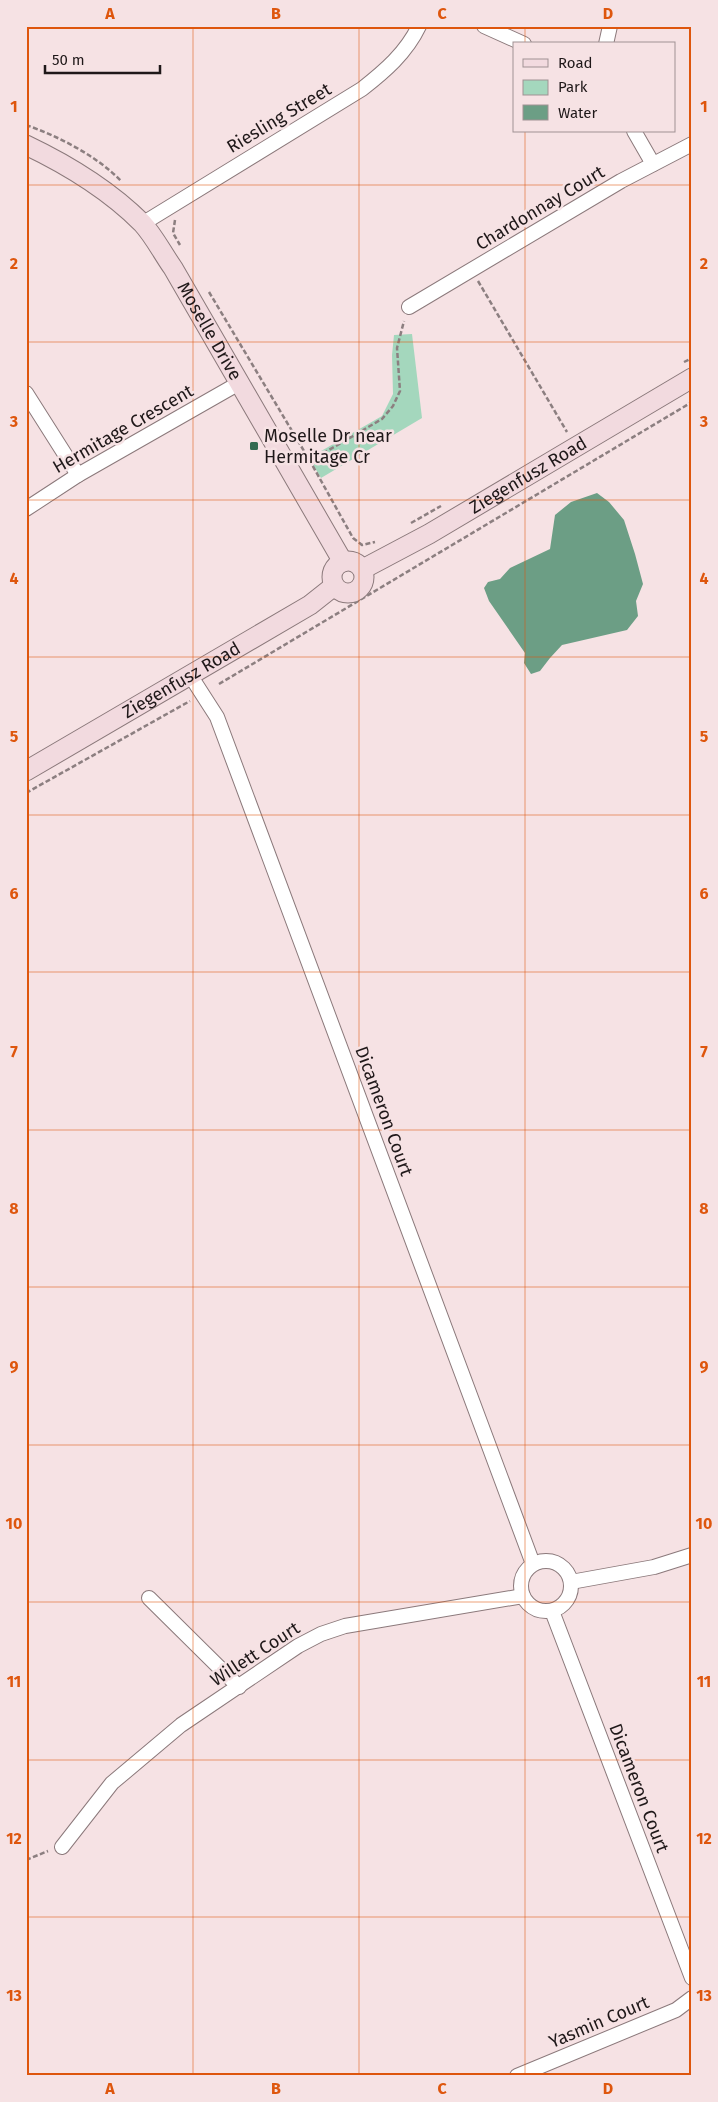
<svg xmlns="http://www.w3.org/2000/svg" width="718" height="2102" viewBox="0 0 718 2102" font-family="'Fira Sans',sans-serif">
<style>
.green{fill:#a4d7bd}
.water{fill:#6c9e85}
.lines{fill:none;stroke-linecap:round;stroke-linejoin:round}
.street-casing{stroke:#8b797b;stroke-width:16}
.secondary-casing{stroke:#8b797b;stroke-width:21}
.path{stroke:#8c7f80;stroke-width:2.5;stroke-dasharray:5 2.5;stroke-linecap:butt}
.street{stroke:#fff;stroke-width:14}
.secondary{stroke:#f2dadf;stroke-width:19}
.grid{fill:none;stroke:#de560d;stroke-width:1;stroke-opacity:0.55}
.poi-dot{fill:#336a51;stroke:#f6e2e4;stroke-width:2}
.labels{text-anchor:middle;dominant-baseline:central;stroke-width:5;stroke-linejoin:round;paint-order:stroke}
.street-label{font-size:18px;fill:#1f1819;stroke:#f6e2e4}
.poi-label{font-size:18px;fill:#1f1819;stroke:#f6e2e4;text-anchor:start}
.neatline{fill:none;stroke:#de560d;stroke-width:2}
.grid-label{font-size:16px;text-anchor:middle;font-weight:bold;fill:#de560d}
</style>
<rect width="100%" height="100%" fill="#f6e2e4"/>
<polygon class="green" points="412,334 422,418 321,478 309,458 382,416 393,394 392,355 394,335"/>
<polygon class="water" points="597,493 609,502 624,520 635,554 643,584 636,601 638,616 627,630 562,645 550,658 540,671 531,674 524,663 525,653 489,601 484,588 488,582 500,579 510,568 550,549 555,515 571,502"/>
<g class="lines">
<defs>
<g id="street">
<polyline points="484,26 524,44"/>
<polyline points="606,44 610,26"/>
<polyline points="634,131 653,164"/>
<path d="M142 224 362 89C385 71 406 53 419 26"/>
<polyline points="409,307 621,181 692,144"/>
<polyline points="26,393 78,475"/>
<polyline points="26,509 78,475 241,382"/>
<polyline points="190,675 217,717 533,1564"/>
<circle cx="546" cy="1586" r="25"/>
<polyline points="571,1582 654,1567 692,1555"/>
<polyline points="149,1598 239,1687"/>
<polyline points="552,1611 692,1978"/>
<polyline points="62,1847 112,1783 181,1725 298,1646 321,1634 345,1626 523,1596"/>
<polyline points="517,2076 676,2010 692,1998"/>
</g>
<g id="secondary">
<path id="s1" d="M26 145C68 165 109 190 142 223 154 236 163 254 173 268L343 562"/>
<circle cx="348" cy="577" r="16"/>
<path id="s2" d="M363 569 429 534 692 378"/>
<path id="s3" d="M26 771 310 605 334 586"/>
</g>
</defs>
<use href="#street" class="street-casing"/>
<use href="#secondary" class="secondary-casing"/>
<g class="path">
<path d="M26 125C58 136 97 156 121 181"/>
<polyline points="175,220 173,233 180,245"/>
<polyline points="478,281 567,432"/>
<polyline points="209,292 310,461 353,538 362,545 375,542"/>
<polyline points="684,362 692,358"/>
<polyline points="310,461 382,419 393,406 400,391 397,348 404,321"/>
<polyline points="411,523 441,506"/>
<polyline points="219,684 692,402"/>
<polyline points="26,793 190,701"/>
<polyline points="26,1860 48,1851"/>
</g>
<use href="#street" class="street"/>
<use href="#secondary" class="secondary"/>
</g>
<path class="grid" d="M193 26V2076M359 26V2076M525 26V44M525 131V2076M26 185H692M26 342H692M26 500H692M26 657H692M26 815H692M26 972H692M26 1130H692M26 1287H692M26 1445H692M26 1602H692M26 1760H692M26 1917H692"/>
<rect class="poi-dot" x="249" y="441" width="10" height="10" rx="2.5"/>
<g class="labels">
<g class="street-label">
<text transform="translate(279 118) rotate(-31)">Riesling Street</text>
<text transform="translate(540 208) rotate(-31)">Chardonnay Court</text>
<text stroke="none"><textPath href="#s1" startOffset="268">Moselle Drive</textPath></text>
<text transform="translate(123 429) rotate(-30)">Hermitage Crescent</text>
<text stroke="none"><textPath href="#s2" startOffset="190">Ziegenfusz Road</textPath></text>
<text stroke="none"><textPath href="#s3" startOffset="180">Ziegenfusz Road</textPath></text>
<text transform="translate(384 1111) rotate(70)">Dicameron Court</text>
<text transform="translate(255 1654) rotate(-33)">Willett Court</text>
<text transform="translate(639 1788) rotate(69)">Dicameron Court</text>
<text transform="translate(599 2022) rotate(-23)">Yasmin Court</text>
</g>
<g class="poi-label">
<text x="264" y="436">Moselle Dr near<tspan x="264" dy="21">Hermitage Cr</tspan></text>
</g>
</g>
<rect width="718" height="2102" fill="none" stroke="#f6e2e4" stroke-width="55"/>
<rect x="513" y="42" width="162" height="90" fill="#f6e2e4" stroke="#a09193"/>
<rect x="523" y="59" width="25" height="8" fill="#f2dadf" stroke="#a09193"/>
<text x="558" y="68" font-size="15" fill="#1f1819">Road</text>
<rect x="523" y="80" width="25" height="15" fill="#a4d7bd" stroke="#a09193"/>
<text x="558" y="92" font-size="15" fill="#1f1819">Park</text>
<rect x="523" y="105" width="25" height="15" fill="#6c9e85" stroke="#a09193"/>
<text x="558" y="118" font-size="15" fill="#1f1819">Water</text>
<path d="M45 65v8h115v-8" fill="none" stroke="#1f1819" stroke-width="2.5"/>
<text x="52" y="65" font-size="15" fill="#1f1819" stroke="#f6e2e4" stroke-width="4" paint-order="stroke">50 m</text>
<rect x="28" y="28" width="662" height="2046" class="neatline"/>
<g class="grid-label">
<text x="110" y="19">A</text>
<text x="276" y="19">B</text>
<text x="442" y="19">C</text>
<text x="608" y="19">D</text>
<text x="14" y="112">1</text>
<text x="704" y="112">1</text>
<text x="14" y="269">2</text>
<text x="704" y="269">2</text>
<text x="14" y="427">3</text>
<text x="704" y="427">3</text>
<text x="14" y="584">4</text>
<text x="704" y="584">4</text>
<text x="14" y="742">5</text>
<text x="704" y="742">5</text>
<text x="14" y="899">6</text>
<text x="704" y="899">6</text>
<text x="14" y="1057">7</text>
<text x="704" y="1057">7</text>
<text x="14" y="1214">8</text>
<text x="704" y="1214">8</text>
<text x="14" y="1372">9</text>
<text x="704" y="1372">9</text>
<text x="14" y="1529">10</text>
<text x="704" y="1529">10</text>
<text x="14" y="1687">11</text>
<text x="704" y="1687">11</text>
<text x="14" y="1844">12</text>
<text x="704" y="1844">12</text>
<text x="14" y="2001">13</text>
<text x="704" y="2001">13</text>
<text x="110" y="2094">A</text>
<text x="276" y="2094">B</text>
<text x="442" y="2094">C</text>
<text x="608" y="2094">D</text>
</g>
</svg>
